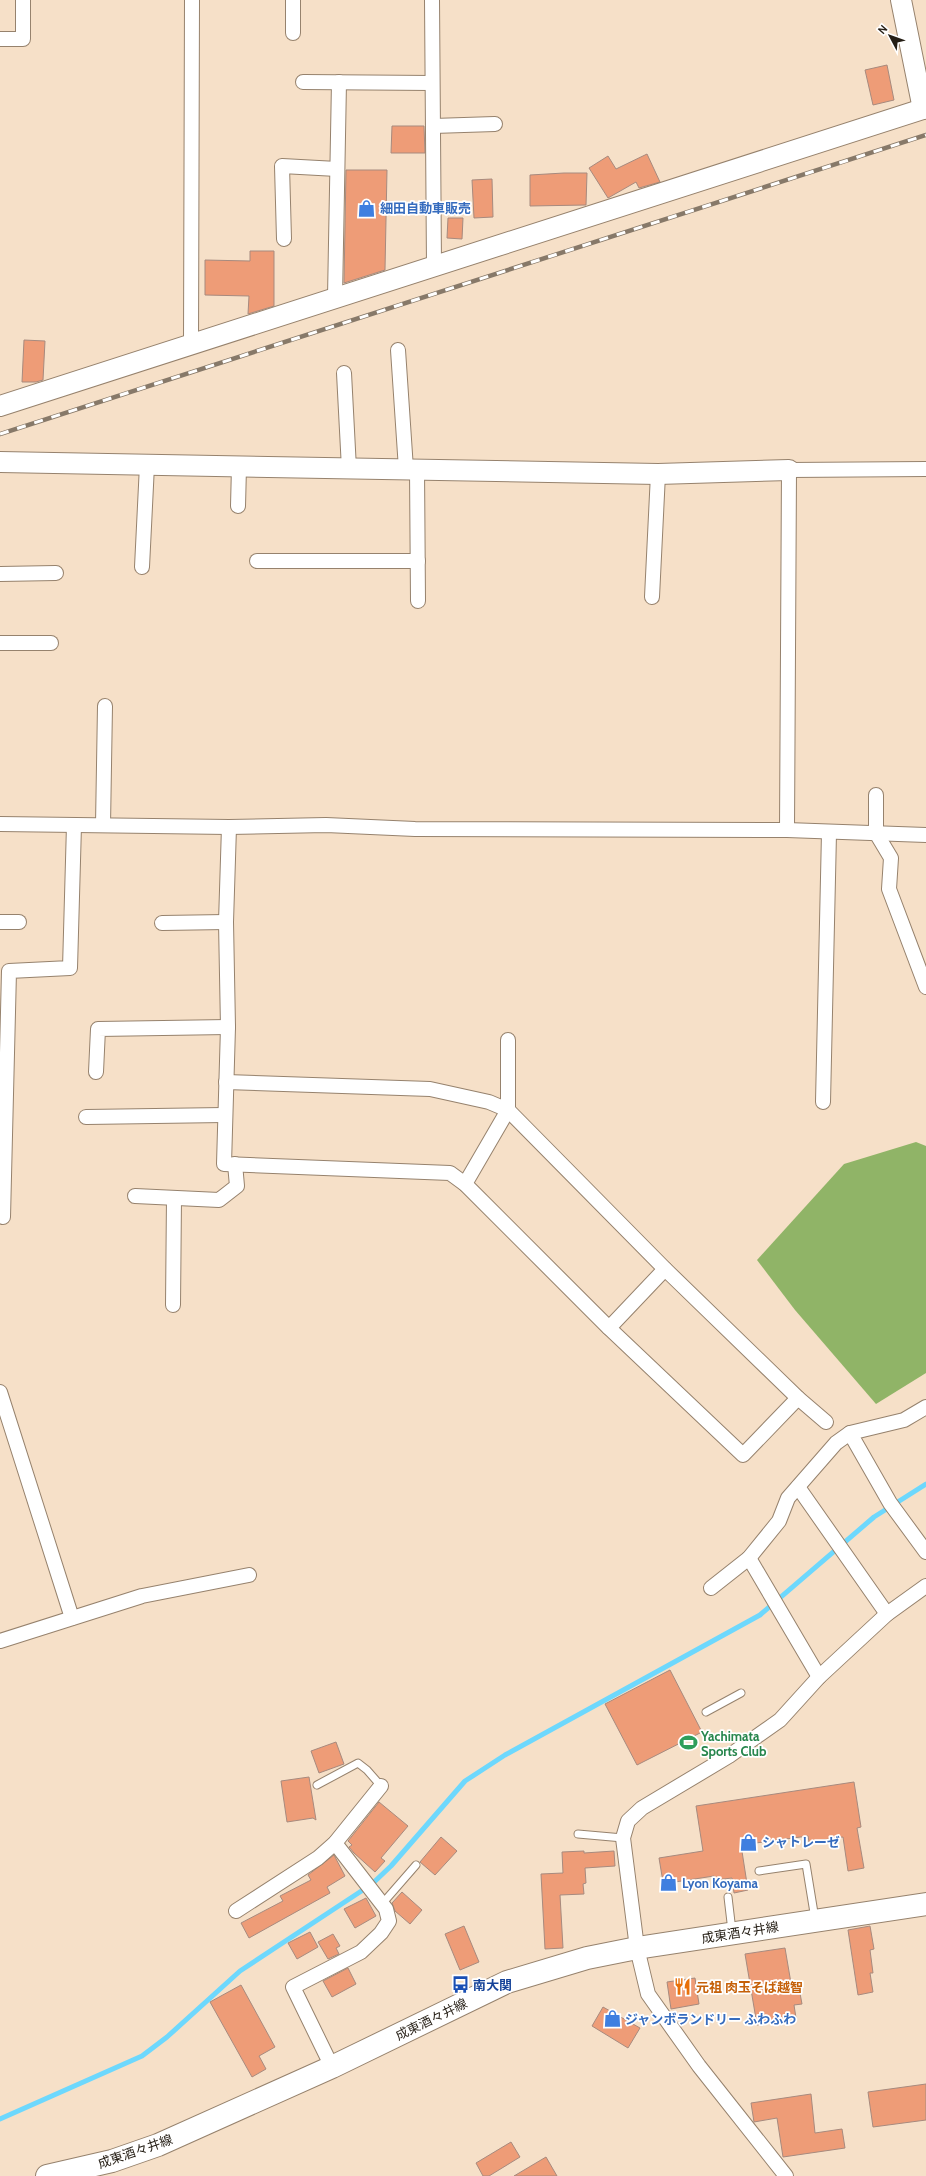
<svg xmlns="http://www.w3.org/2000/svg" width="926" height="2176" viewBox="0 0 926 2176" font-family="Cabin,'Noto Sans JP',sans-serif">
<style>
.forest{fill:#90b467}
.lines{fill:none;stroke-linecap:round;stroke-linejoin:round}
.stream{stroke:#6dd8fd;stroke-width:5}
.building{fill:#ee9c77;stroke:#a78a7e}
.lane-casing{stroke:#96826d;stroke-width:9}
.street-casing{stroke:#96826d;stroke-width:16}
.secondary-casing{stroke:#96826d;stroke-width:22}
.primary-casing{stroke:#96826d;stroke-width:24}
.lane{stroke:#fff;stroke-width:7}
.street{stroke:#fff;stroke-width:14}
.secondary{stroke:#fff;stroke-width:20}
.primary{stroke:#fff;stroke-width:22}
.rail-casing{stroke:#877969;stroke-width:4.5}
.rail{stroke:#fff;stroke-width:3;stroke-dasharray:9;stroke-linecap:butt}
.labels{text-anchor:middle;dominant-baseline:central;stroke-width:3.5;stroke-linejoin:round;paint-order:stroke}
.shop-label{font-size:13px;font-weight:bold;fill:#366cbe;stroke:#fff;text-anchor:start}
.leisure-label{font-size:13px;font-weight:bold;fill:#27864d;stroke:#fff;text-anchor:start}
.street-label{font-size:13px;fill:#251e15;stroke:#fff}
.transit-label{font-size:13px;font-weight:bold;fill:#164399;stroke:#fff;text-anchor:start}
.food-label{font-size:13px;font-weight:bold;fill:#c56008;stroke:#fff;text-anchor:start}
</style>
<rect width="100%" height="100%" fill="#f6e0c8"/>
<polygon class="forest" points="916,1142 926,1146 926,1373 876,1404 795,1310 757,1260 844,1164"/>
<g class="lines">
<polyline class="stream" points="0,2119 142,2056 167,2037 240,1971 372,1884 391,1866 465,1781 505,1755 760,1615 874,1517 926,1484"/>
</g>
<g class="building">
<polygon points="887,65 894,100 873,105 865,70"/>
<polygon points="392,126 424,126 425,153 391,153"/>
<polygon points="647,154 660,182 639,188 636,182 608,198 589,168 608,156 616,169"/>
<polygon points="346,170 387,170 385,270 344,283"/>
<polygon points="564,173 587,173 586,205 530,206 530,175"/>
<polygon points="492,179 493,217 474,218 472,180"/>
<polygon points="448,218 463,218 462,239 447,238"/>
<polygon points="250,251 274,251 274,306 248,314 249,296 205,295 205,260 250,261"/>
<polygon points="24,340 45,341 43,380 36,382 22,382"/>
<polygon points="670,1670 702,1732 637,1765 605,1704"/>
<polygon points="336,1742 344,1764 319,1773 311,1751"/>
<polygon points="309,1777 316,1820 313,1818 287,1822 281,1781"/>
<polygon points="854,1782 861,1827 857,1828 864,1868 848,1871 843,1837 809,1842 808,1836 741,1845 748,1890 734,1893 732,1878 715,1880 714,1876 675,1882 676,1886 664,1888 659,1858 703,1851 696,1806"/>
<polygon points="379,1802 408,1826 381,1858 385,1861 375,1872 354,1853 349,1847 352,1845 348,1841"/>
<polygon points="441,1837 457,1851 435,1875 420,1862"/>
<polygon points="584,1851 584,1853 614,1851 615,1866 585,1868 586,1883 583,1884 584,1894 560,1895 563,1948 545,1949 541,1874 563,1873 562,1852"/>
<polygon points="334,1855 345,1876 327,1887 330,1893 249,1938 241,1923 283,1901 280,1896 311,1880 308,1875"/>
<polygon points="402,1892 422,1910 410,1924 395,1911 392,1903"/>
<polygon points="366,1898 376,1916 355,1928 344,1909"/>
<polygon points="464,1926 479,1962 460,1970 445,1934"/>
<polygon points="870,1926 874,1949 870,1950 873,1973 870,1973 873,1992 858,1995 848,1930"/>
<polygon points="310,1932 318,1947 297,1959 288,1943"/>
<polygon points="333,1934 340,1946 336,1948 339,1954 328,1959 318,1942"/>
<polygon points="785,1948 792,1989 799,1988 802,2004 794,2005 796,2018 757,2025 745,1954"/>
<polygon points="348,1968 356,1984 332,1997 323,1981"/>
<polygon points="695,1978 699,2004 671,2009 667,1982"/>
<polygon points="241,1985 275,2047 259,2056 266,2069 252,2077 210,2002"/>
<polygon points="603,2007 640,2028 628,2048 592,2026"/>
<polygon points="926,2084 926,2120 873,2127 868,2092"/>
<polygon points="811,2094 815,2133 842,2129 845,2148 783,2157 777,2118 754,2122 751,2103"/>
<polygon points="511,2142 520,2157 489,2176 483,2176 476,2163"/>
<polygon points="546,2157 557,2176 514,2176"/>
</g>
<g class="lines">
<defs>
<g id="lane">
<polyline points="706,1712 741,1693"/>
<polyline points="317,1785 358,1763 367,1770 381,1786"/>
<polyline points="578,1834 623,1838"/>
<polyline points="759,1871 806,1864 815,1919"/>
<polyline points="728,1897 732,1931"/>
<polyline points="382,1904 416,1865"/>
</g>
<g id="street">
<polyline points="432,0 434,266"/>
<polyline points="293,33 293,0"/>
<polyline points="0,39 23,39 23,0"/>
<polyline points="303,82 432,83"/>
<polyline points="433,126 495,124"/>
<polyline points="284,239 282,166 337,169"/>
<polyline points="335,297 339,82"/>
<polyline points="191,344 192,0"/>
<polyline points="398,350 406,469"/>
<polyline points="344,373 349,469"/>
<polyline points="417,469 418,601"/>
<polyline points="238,506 239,467"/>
<polyline points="257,561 418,561"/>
<polyline points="142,567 147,465"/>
<polyline points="0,574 56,573"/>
<polyline points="652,597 658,474"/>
<polyline points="0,643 51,643"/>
<polyline points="876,795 876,833 891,858 889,889 926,987"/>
<polyline points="0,824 229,827 326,825 415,829 787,830 926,835"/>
<polyline points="103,825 105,706"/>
<polyline points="229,827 226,922 228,1027 224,1164 450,1173 465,1184 609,1328 743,1455 798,1398 826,1422"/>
<polyline points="787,830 789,470 926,469"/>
<polyline points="0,922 19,922"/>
<polyline points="162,923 226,922"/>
<polyline points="96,1072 98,1029 228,1027"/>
<polyline points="226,1082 430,1089 489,1102 508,1110 665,1269 798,1398"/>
<polyline points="823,1102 829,833"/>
<polyline points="86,1117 224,1115"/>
<polyline points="465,1184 508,1110 508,1040"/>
<polyline points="135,1196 219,1200 237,1186 235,1164"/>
<polyline points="3,1217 9,971 70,968 74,825"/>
<polyline points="173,1305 174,1198"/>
<polyline points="609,1328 665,1269"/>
<polyline points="0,1392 72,1618"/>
<polyline points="850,1433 890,1503 926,1552"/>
<polyline points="798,1487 887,1614"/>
<polyline points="749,1558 819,1677"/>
<polyline points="711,1588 749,1558 779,1521 788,1498 836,1443 850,1433 904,1420 926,1407"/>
<polyline points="0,1641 142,1596 249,1575"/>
<polyline points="236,1911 318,1858 335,1843 381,1786"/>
<polyline points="332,2067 293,1987 361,1952 381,1933 389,1921 386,1909 335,1843"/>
<polyline points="786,2176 699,2066 648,1994 637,1948 623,1838 628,1821 642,1808 729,1756 780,1720 819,1677 887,1614 926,1586"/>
</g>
<g id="secondary">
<polyline points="901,0 923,109"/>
<polyline points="0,406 926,108"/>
<polyline points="0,462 658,474 789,470"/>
</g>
<polyline id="primary" points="47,2176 112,2161 158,2145 332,2067 507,1982 587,1958 637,1948 926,1904"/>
</defs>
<use href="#lane" class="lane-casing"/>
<use href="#street" class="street-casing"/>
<use href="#secondary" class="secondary-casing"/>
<use href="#primary" class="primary-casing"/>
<use href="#lane" class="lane"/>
<use href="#street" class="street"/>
<use href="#secondary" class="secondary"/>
<use href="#primary" class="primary"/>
<defs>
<polyline id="rail" points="0,434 926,135"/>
</defs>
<use href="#rail" class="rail-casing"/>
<use href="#rail" class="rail"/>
</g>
<defs>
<symbol id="shop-bare" viewBox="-9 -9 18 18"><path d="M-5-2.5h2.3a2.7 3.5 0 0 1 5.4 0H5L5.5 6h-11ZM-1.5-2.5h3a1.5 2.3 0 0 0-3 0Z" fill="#3f7fe0" stroke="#fff" stroke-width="2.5" paint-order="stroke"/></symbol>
<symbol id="stadium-bare" viewBox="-9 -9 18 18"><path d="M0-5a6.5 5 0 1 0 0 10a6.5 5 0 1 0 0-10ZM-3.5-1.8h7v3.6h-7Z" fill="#2e9e5b" stroke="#fff" stroke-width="2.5" paint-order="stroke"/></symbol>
<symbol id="bus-bare" viewBox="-9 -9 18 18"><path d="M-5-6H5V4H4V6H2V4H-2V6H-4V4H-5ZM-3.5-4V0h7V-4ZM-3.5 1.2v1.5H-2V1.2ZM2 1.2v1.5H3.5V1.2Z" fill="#1a4fb4" stroke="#fff" stroke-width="2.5" paint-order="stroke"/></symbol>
<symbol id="restaurant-bare" viewBox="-9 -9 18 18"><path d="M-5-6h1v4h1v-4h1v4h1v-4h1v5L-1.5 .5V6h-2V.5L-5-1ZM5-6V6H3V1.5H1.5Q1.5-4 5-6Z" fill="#e8710a" stroke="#fff" stroke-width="2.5" paint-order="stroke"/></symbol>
</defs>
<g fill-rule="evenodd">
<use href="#shop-bare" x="354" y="196" width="25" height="25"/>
<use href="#stadium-bare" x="676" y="1730" width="25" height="25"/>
<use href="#shop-bare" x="736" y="1830" width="25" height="25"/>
<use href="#shop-bare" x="656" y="1870" width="25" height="25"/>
<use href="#bus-bare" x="448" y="1972" width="25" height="25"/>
<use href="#restaurant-bare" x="670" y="1974" width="25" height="25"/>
<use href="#shop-bare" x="600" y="2006" width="25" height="25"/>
</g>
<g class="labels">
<g class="shop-label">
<text x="380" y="208">細田自動車販売</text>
<text x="762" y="1842">シャトレーゼ</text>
<text x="682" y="1883">Lyon Koyama</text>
<text x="625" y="2019">ジャンボランドリー ふわふわ</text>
</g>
<g class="leisure-label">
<text x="701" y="1736">Yachimata<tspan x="701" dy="15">Sports Club</tspan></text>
</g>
<g class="street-label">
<text transform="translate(740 1932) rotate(-9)">成東酒々井線</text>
<text transform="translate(431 2019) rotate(-26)">成東酒々井線</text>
<text transform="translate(135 2151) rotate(-19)">成東酒々井線</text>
</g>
<g class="transit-label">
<text x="473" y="1985">南大関</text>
</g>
<g class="food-label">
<text x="696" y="1987">元祖 肉玉そば越智</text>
</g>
</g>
<g transform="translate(890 36) rotate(311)" stroke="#ffffff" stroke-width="3" paint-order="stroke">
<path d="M0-3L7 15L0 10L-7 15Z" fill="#251e15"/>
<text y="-6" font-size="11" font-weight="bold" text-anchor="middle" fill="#251e15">N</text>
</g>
</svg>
